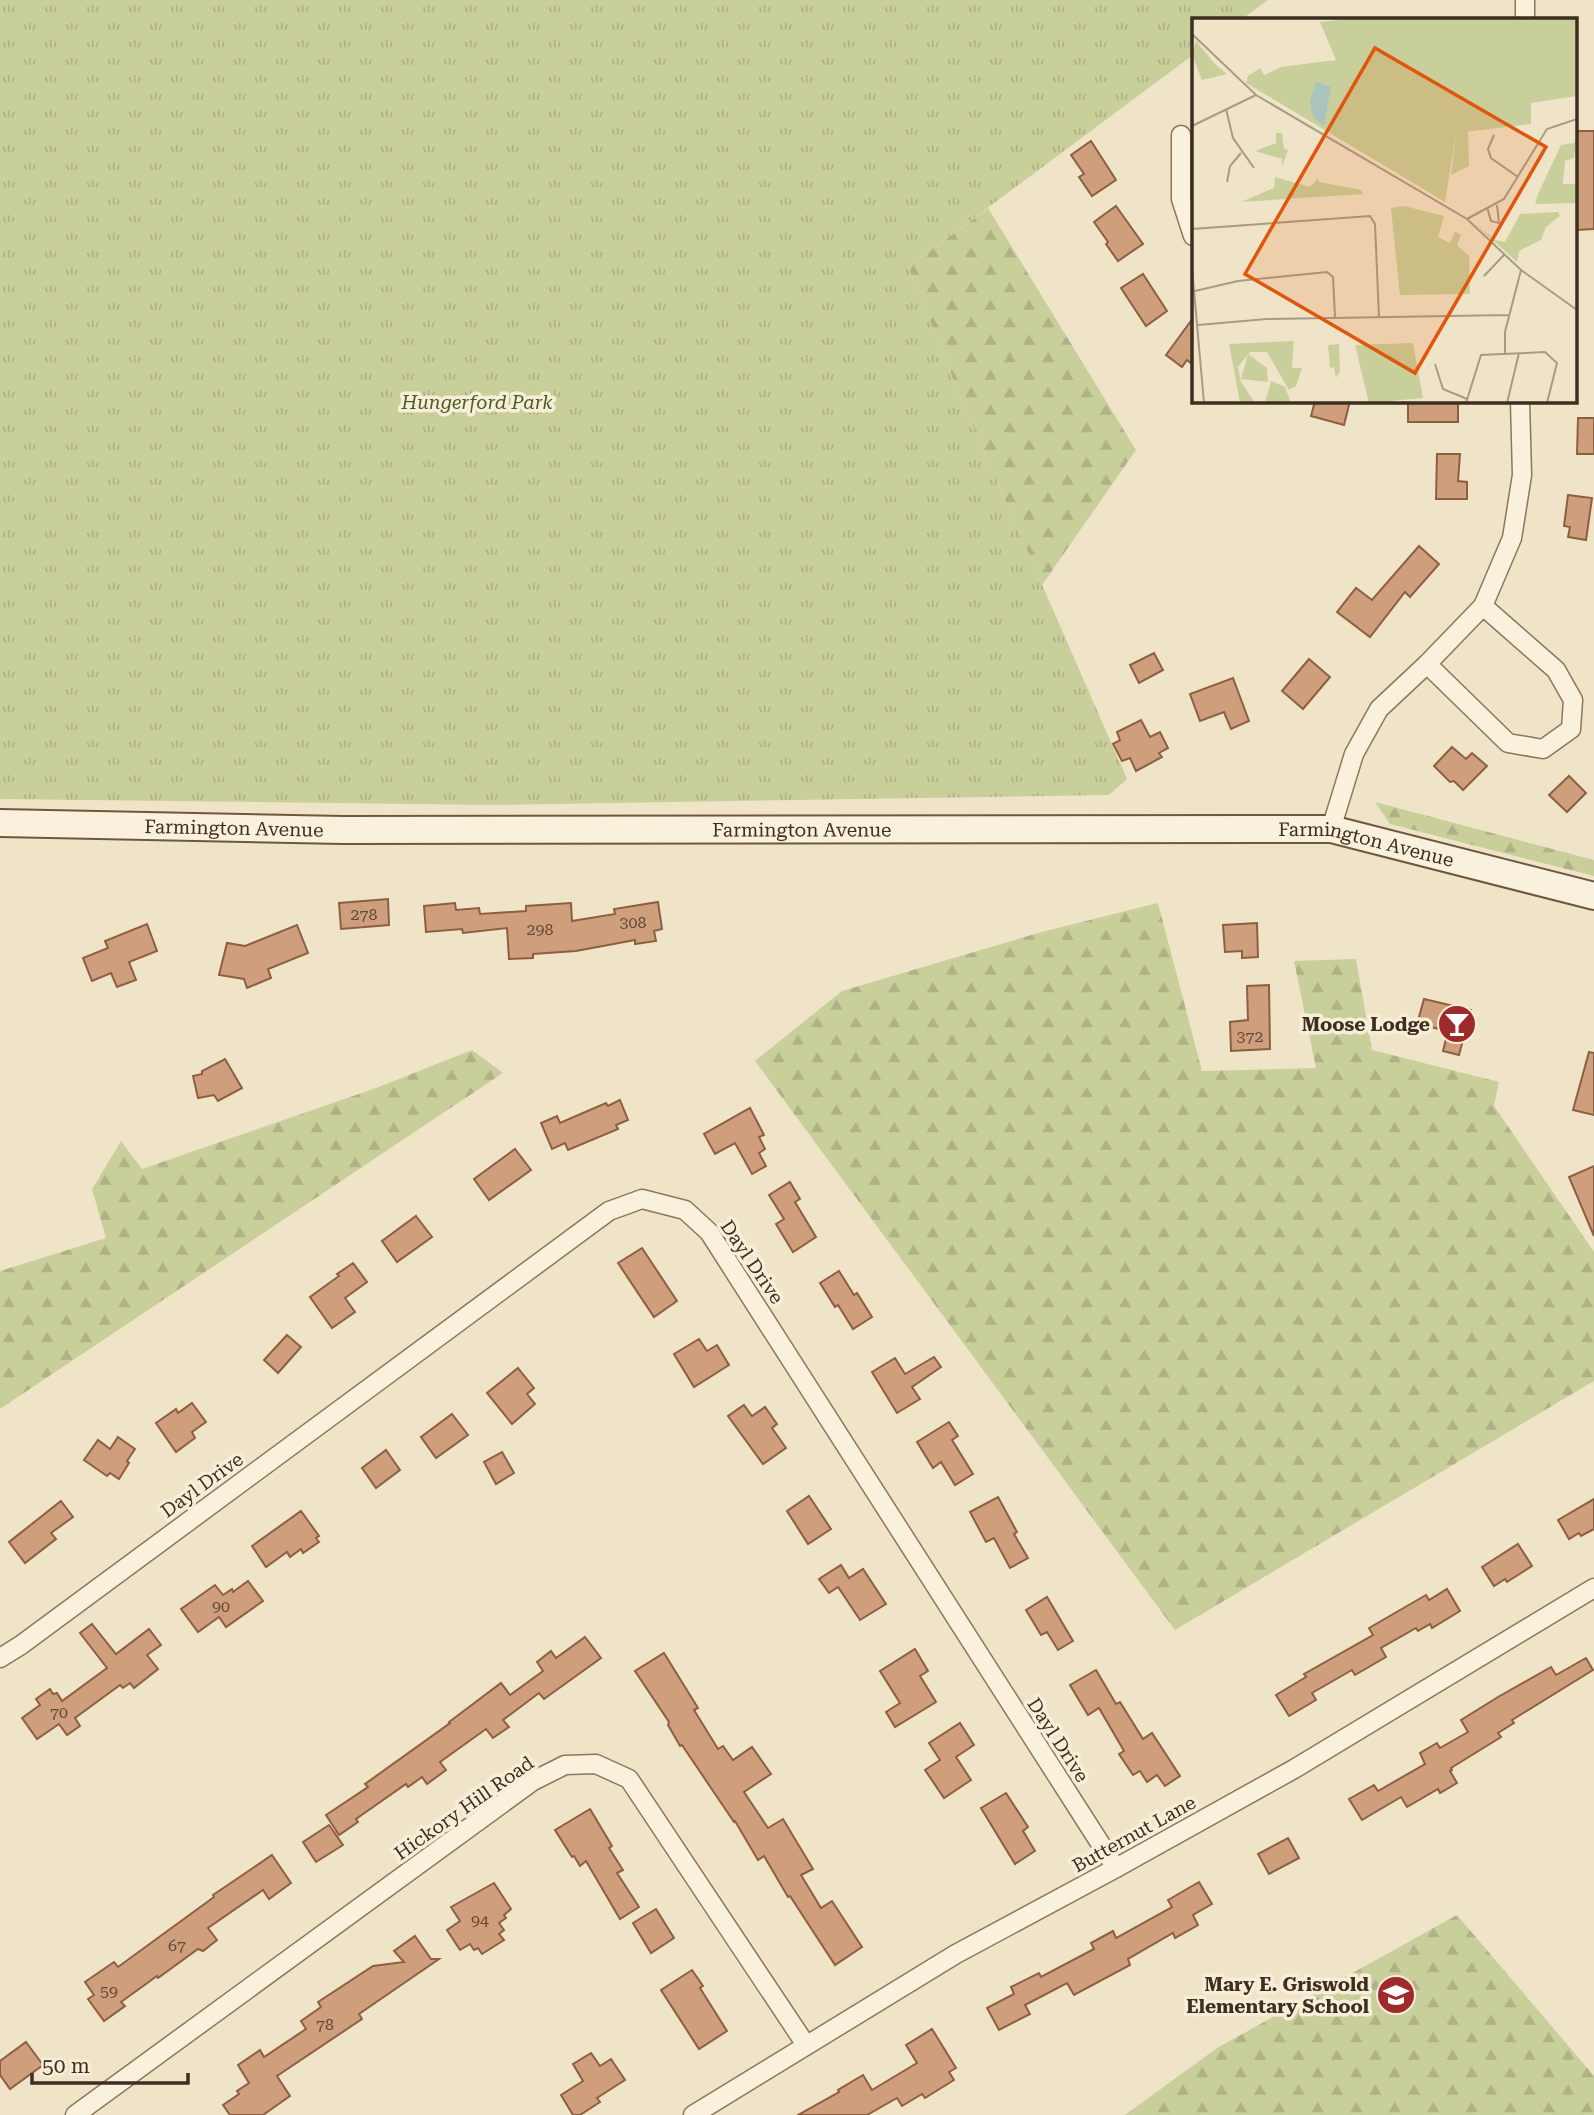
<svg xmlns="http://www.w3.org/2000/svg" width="1594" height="2115" viewBox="0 0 1594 2115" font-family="'Roboto Serif',serif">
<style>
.forest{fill:url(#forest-firs)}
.park{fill:url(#park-tufts)}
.building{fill:#cf9f7d;stroke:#8d5f41;stroke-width:2}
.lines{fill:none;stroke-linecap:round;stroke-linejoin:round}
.minor-casing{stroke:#8d765c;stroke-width:21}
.secondary-casing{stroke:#6f573f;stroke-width:30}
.minor{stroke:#faf1dc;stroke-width:18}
.secondary{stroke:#faf1dc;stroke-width:26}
.labels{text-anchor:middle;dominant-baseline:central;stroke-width:7;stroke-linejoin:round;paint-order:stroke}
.number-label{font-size:16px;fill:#624a37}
.park-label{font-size:19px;font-style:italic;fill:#4d5a26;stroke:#f7eed8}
.street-label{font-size:19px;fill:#3d2e20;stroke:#f7eed8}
.poi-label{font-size:19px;font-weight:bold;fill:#3d2e20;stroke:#f7eed8;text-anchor:end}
.inset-road{fill:none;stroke:#a89b85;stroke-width:2}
.view{fill:#df570d;fill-opacity:0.15;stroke:#df570d;stroke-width:3.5}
.inset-edge{fill:none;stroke:#3d2e20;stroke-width:3.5}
</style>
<defs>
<pattern id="forest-firs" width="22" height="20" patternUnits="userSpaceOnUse" patternTransform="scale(1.75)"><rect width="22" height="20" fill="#c9cf9b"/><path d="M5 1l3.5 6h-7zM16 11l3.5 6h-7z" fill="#aeb285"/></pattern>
<pattern id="park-tufts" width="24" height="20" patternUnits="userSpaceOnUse" patternTransform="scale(1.75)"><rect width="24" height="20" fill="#c9cf9b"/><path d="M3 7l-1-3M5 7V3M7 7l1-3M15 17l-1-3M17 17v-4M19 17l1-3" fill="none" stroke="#aeb285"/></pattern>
</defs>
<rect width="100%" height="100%" fill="#f0e4c8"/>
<g class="forest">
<polygon points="988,208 1136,450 1042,585 961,399 908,267"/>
<polygon points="1375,802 1594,860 1594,876 1390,824"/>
<polygon points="1158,903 1202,1071 1316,1068 1294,961 1356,959 1372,1050 1499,1082 1494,1106 1594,1252 1594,1381 1175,1630 755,1061 842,991 1038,933"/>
<polygon points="472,1050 503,1073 0,1409 0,1271 106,1238 92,1189 121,1141 142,1169 376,1088"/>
<polygon points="1457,1915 1594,2076 1594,2115 1125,2115 1217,2048"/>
</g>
<polygon class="park" points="0,0 1268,0 1242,19 1193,19 1193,55 908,267 961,399 1127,779 1109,795 492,805 0,799"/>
<g class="building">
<polygon points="1576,131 1594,131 1594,229 1577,230"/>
<polygon points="1091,141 1116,180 1092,196 1079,177 1084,174 1071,155"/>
<polygon points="1116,206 1143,244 1118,261 1106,244 1108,242 1094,222"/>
<polygon points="1143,274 1167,311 1146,326 1121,288"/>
<polygon points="1193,318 1193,365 1187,360 1182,367 1166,355"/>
<polygon points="1315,401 1350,401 1344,425 1311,416"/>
<rect x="1408" y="401" width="50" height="21"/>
<polygon points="1578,418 1594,418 1594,454 1577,454"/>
<polygon points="1437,454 1460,454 1458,481 1467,482 1467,499 1436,499"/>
<polygon points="1568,495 1592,498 1586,540 1568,537 1570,527 1564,526"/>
<polygon points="1419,546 1439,564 1410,597 1405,592 1370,637 1337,612 1356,588 1372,600"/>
<polygon points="1154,653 1163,670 1139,683 1130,665"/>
<polygon points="1309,659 1330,677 1303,709 1282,691"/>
<polygon points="1233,678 1249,721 1231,729 1224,712 1200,721 1190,694"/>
<polygon points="1141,720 1150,737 1160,732 1168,748 1159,753 1162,757 1136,771 1130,758 1122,761 1113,744 1120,740 1117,732"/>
<polygon points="1452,747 1466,759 1472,753 1487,766 1463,790 1454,781 1450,782 1434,766"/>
<polygon points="1569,776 1586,793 1567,812 1549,795"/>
<polygon points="388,899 389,925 341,929 339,903"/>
<polygon points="658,902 662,929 654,931 656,941 635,944 635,940 576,951 533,954 533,958 509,959 507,928 463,933 462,929 426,932 424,906 455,903 456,910 479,908 480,914 526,911 526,906 571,903 572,921 615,914 614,909"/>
<polygon points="1257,923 1258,957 1242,958 1242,951 1225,952 1223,925"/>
<polygon points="147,924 157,951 129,962 136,980 117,987 111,973 92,981 83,958 108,948 105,941"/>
<polygon points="297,925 308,953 268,969 271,978 247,988 244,979 219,975 227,943 245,946"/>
<polygon points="1269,985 1270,1049 1231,1051 1230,1022 1248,1020 1247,986"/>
<polygon points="1424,999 1471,1010 1459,1055 1443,1051 1448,1031 1417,1024"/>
<polygon points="1589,1052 1594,1053 1594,1115 1573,1110"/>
<polygon points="225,1059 242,1088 218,1101 214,1095 198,1098 193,1076 202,1074 202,1071"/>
<polygon points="620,1100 628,1120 616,1125 618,1129 568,1150 565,1143 552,1149 541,1123 557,1116 560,1123 606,1103 608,1106"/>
<polygon points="750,1108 764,1135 759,1137 765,1149 759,1153 766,1166 752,1174 735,1143 715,1154 704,1134"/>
<polygon points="515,1149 531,1170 489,1200 474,1179"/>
<polygon points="1594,1166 1594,1236 1569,1177"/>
<polygon points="790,1182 800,1199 795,1202 816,1237 793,1252 776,1224 784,1219 769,1195"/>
<polygon points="416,1216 432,1237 397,1262 382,1241"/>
<polygon points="642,1248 677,1301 654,1317 618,1263"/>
<polygon points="353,1263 367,1282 345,1298 355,1312 332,1328 310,1297 339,1276 337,1274"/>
<polygon points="839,1271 854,1295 857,1293 872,1317 853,1329 838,1305 835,1307 820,1283"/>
<polygon points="287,1335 301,1347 278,1373 264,1360"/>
<polygon points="699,1339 707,1351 717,1345 729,1365 694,1387 674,1354"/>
<polygon points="934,1357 941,1367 912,1387 920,1399 897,1413 872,1372 895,1358 905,1374"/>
<polygon points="518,1368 534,1388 527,1394 535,1404 512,1424 487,1393"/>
<polygon points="192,1403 206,1422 192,1432 195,1438 176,1452 156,1423 176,1409 178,1413"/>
<polygon points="744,1405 752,1416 765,1407 777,1424 772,1428 786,1448 763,1464 728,1416"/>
<polygon points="452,1414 468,1435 436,1458 421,1437"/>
<polygon points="949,1422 958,1436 952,1440 973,1474 955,1485 941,1462 933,1468 917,1442"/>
<polygon points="118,1437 135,1449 127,1461 129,1463 119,1479 110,1473 107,1476 84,1460 98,1440 110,1449"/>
<polygon points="386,1450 400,1470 376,1488 362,1468"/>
<polygon points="502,1452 514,1473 496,1484 484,1462"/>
<polygon points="809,1496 831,1529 808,1544 787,1511"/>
<polygon points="998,1497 1017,1532 1014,1534 1028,1558 1010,1568 994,1538 986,1542 970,1512"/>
<polygon points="1594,1499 1594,1529 1581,1536 1579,1533 1569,1539 1558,1520"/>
<polygon points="61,1501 73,1517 51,1533 56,1539 25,1563 9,1542"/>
<polygon points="301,1511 319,1536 316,1538 319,1542 303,1553 301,1549 290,1557 287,1552 266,1567 252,1546"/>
<polygon points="1518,1544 1532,1566 1507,1582 1505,1579 1494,1586 1482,1567"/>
<polygon points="841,1565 849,1578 863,1569 886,1604 860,1620 838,1587 829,1593 819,1579"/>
<polygon points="248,1581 263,1601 226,1627 219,1617 198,1632 181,1609 215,1585 223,1595 232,1589 233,1592"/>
<polygon points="1447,1589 1460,1611 1432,1628 1430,1624 1418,1631 1416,1628 1381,1648 1386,1657 1355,1675 1352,1670 1312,1693 1316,1700 1289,1716 1276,1695 1306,1677 1304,1674 1373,1635 1369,1628 1426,1595 1429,1600"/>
<polygon points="1047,1597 1073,1641 1058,1650 1047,1632 1041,1635 1026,1610"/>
<polygon points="92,1624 116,1654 149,1629 161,1645 147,1655 158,1669 134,1688 130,1683 123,1688 120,1685 75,1718 80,1726 67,1735 59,1724 37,1739 22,1718 40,1705 36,1699 50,1689 53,1694 57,1693 62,1701 107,1668 80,1633"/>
<polygon points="585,1637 601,1658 544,1699 539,1693 503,1720 509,1727 493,1738 486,1729 440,1762 446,1770 427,1784 422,1777 408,1787 406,1784 356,1819 358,1822 339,1835 326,1815 368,1787 365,1784 450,1723 449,1722 501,1683 510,1695 543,1671 537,1662 551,1651 556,1658"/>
<polygon points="915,1649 928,1671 920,1676 936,1702 895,1727 886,1712 900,1703 880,1671"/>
<polygon points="664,1653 698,1708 694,1710 718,1749 723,1746 733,1760 752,1747 771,1774 744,1792 768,1828 783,1819 813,1869 801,1875 821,1908 832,1901 862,1947 835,1965 790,1896 788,1897 764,1856 758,1860 735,1821 734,1822 682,1745 680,1746 668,1725 669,1722 635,1671"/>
<polygon points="1586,1658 1593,1670 1512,1720 1514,1723 1498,1733 1501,1737 1451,1768 1452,1770 1450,1771 1457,1783 1440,1793 1438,1789 1407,1807 1401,1797 1362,1820 1349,1799 1374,1785 1378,1791 1425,1764 1420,1753 1437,1743 1440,1748 1468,1732 1461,1720 1498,1697 1551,1667 1556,1675"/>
<polygon points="1096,1670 1116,1704 1120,1702 1143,1739 1152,1733 1180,1776 1165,1786 1157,1775 1147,1782 1140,1771 1133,1775 1119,1754 1124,1751 1099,1708 1088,1715 1070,1685"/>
<polygon points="960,1723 974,1745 956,1757 971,1780 944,1798 925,1770 940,1760 929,1743"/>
<polygon points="1006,1793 1028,1827 1023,1831 1035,1851 1015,1864 981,1808"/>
<polygon points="590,1809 612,1846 609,1848 623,1870 617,1873 639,1907 620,1919 586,1861 580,1866 574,1856 572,1857 555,1830"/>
<polygon points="329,1825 343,1845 316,1862 303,1842"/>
<polygon points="1288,1838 1299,1858 1269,1874 1258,1854"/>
<polygon points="272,1855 291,1883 269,1899 263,1890 208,1928 217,1940 203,1951 198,1949 158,1978 157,1976 121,2002 125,2006 104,2021 88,1999 94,1995 85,1982 114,1962 118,1967 214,1897 213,1895"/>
<polygon points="1199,1882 1212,1904 1193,1915 1198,1925 1175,1938 1173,1933 1128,1959 1130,1965 1074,1995 1067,1983 1025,2005 1030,2014 999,2030 987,2008 1014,1994 1011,1987 1039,1973 1041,1977 1094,1949 1091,1943 1113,1931 1116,1938 1172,1907 1168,1900"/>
<polygon points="494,1883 511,1909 504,1915 506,1918 499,1923 504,1930 499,1934 504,1940 482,1954 478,1948 474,1950 470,1944 460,1950 447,1930 460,1921 451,1907"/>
<polygon points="656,1909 674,1938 651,1953 633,1923"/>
<polygon points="415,1936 431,1959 439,1959 359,2014 362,2019 277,2076 290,2096 263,2115 230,2115 223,2105 239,2094 237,2091 249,2083 238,2065 260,2050 264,2057 306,2029 301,2021 321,2007 318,2002 373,1966 404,1962 394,1951"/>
<polygon points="692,1970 703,1986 700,1988 727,2031 699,2049 661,1990"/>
<polygon points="932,2029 956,2068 949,2072 954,2080 925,2098 922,2094 902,2106 897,2098 867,2115 798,2115 839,2092 838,2090 863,2075 872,2090 917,2063 906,2045"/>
<polygon points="26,2042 43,2065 10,2089 0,2075 0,2061"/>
<polygon points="591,2053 600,2066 611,2059 625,2080 597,2098 600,2102 580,2115 573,2115 561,2095 583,2081 573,2064"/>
</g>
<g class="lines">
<defs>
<g id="minor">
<polyline points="1525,19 1525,0"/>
<polyline points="1181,135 1181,199 1193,236"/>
<polyline points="1427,664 1508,743 1543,749 1571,729 1573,700 1556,670 1483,606"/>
<polyline points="1331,829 1354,754 1379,709 1427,664 1483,606 1512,538 1522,475 1520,401"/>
<polyline points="0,1658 21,1645 609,1211 642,1199 685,1210 709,1232 1116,1868"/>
<polyline points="75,2115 533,1781 565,1765 596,1764 629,1779 806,2045"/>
<polyline points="693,2115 956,1954 1116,1868 1294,1769 1594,1588"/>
</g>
<g id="secondary">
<path id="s1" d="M0 823 343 830 1331 829 1594 896"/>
</g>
</defs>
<use href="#minor" class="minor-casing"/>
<use href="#secondary" class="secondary-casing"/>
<use href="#minor" class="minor"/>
<use href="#secondary" class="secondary"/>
</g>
<defs>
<symbol id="bar-disc" viewBox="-11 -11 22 22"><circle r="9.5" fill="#9e2a2b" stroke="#f7eed8"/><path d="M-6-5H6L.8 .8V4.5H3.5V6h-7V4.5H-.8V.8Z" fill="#fff"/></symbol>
<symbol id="school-disc" viewBox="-11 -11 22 22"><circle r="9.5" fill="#9e2a2b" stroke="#f7eed8"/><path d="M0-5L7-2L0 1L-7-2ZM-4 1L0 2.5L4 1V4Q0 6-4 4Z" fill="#fff"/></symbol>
</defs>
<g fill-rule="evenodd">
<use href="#bar-disc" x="1435" y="1002" width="44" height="44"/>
<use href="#school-disc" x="1374" y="1973" width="44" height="44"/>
</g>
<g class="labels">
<g class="number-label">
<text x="364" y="914">278</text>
<text x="633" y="922">308</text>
<text x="540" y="929">298</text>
<text x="1250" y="1036">372</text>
<text x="221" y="1606">90</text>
<text x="59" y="1712">70</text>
<text x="480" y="1920">94</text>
<text x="177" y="1945">67</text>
<text x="109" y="1991">59</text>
<text x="325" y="2024">78</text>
</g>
<g class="park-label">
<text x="477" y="402">Hungerford Park</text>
</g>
<g class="street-label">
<text stroke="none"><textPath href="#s1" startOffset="234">Farmington Avenue</textPath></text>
<text stroke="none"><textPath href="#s1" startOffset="802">Farmington Avenue</textPath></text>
<text stroke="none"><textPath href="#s1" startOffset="1368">Farmington Avenue</textPath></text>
<text transform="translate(752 1262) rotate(56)">Dayl Drive</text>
<text transform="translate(202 1485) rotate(-36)">Dayl Drive</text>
<text transform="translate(1058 1740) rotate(57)">Dayl Drive</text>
<text transform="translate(464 1808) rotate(-35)">Hickory Hill Road</text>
<text transform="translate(1134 1834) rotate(-29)">Butternut Lane</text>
</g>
<g class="poi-label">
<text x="1430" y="1024">Moose Lodge</text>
<text x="1369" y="1984">Mary E. Griswold<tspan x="1369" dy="22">Elementary School</tspan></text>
</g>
</g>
<g transform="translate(1192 18)">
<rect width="385" height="385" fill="#f0e4c8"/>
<path d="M56 336 75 350 76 364 49 361ZM79 363 93 369 99 385H73Z" fill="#c9cf9b"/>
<path d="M4 23 23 46 35 56 10 62 0 37ZM276 113 277 148 259 157 264 115ZM84 115H90L92 131 96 132 90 149V141L63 133 84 125ZM83 159 118 169 126 160 127 164 169 172 171 176 49 184 82 170ZM370 166H385V185L343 186 346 176H369ZM212 188 252 198 246 219 258 225 263 213 269 217 265 227 277 238 278 276 208 277 199 190ZM366 194 368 198 354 209 349 222 327 233 325 244 281 204 303 222 313 224 328 196ZM102 323 100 350H110L104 368 97 372 75 334H58L46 349 49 364 63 385H48L37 326ZM221 325 231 380 177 385 163 327Z" fill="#c9cf9b"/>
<path d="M163 0H385V78L339 85V106L264 115 253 184 54 65 56 58 68 50 72 57 89 49 144 42 128 4ZM385 119 382 140 373 143 370 176H346L369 127 382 125ZM147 326 148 353 144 360 142 349 138 350 136 327Z" fill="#c9cf9b"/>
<path d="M124 64 139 69 132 108 121 99 118 84Z" fill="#a9c4bc"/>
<path class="inset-road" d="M0 16 64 77 275 201 329 252 385 292M34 91 41 120 62 150M0 108 64 77M302 117 296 131 299 140 326 159M35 164 38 148 49 135M295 189 299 203 307 205 305 187M275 201 312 181 355 111 385 101M0 211 178 198 183 206 187 299M0 250 12 385M292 258 312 237M3 273 46 263 135 254 141 259 143 299M6 307 75 301 317 297M313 335V314L329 252M243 346 251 371 275 381M274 385 289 337 353 334 365 345 355 385M315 385 327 335"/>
<path class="view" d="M183 30 354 129 223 355 53 256Z"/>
<rect width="385" height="385" class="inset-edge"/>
</g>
<path d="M32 2073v10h156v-10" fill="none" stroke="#3d2e20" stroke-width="3.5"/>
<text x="42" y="2073" font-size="21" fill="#3d2e20" stroke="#f7eed8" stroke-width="5" paint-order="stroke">50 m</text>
</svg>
